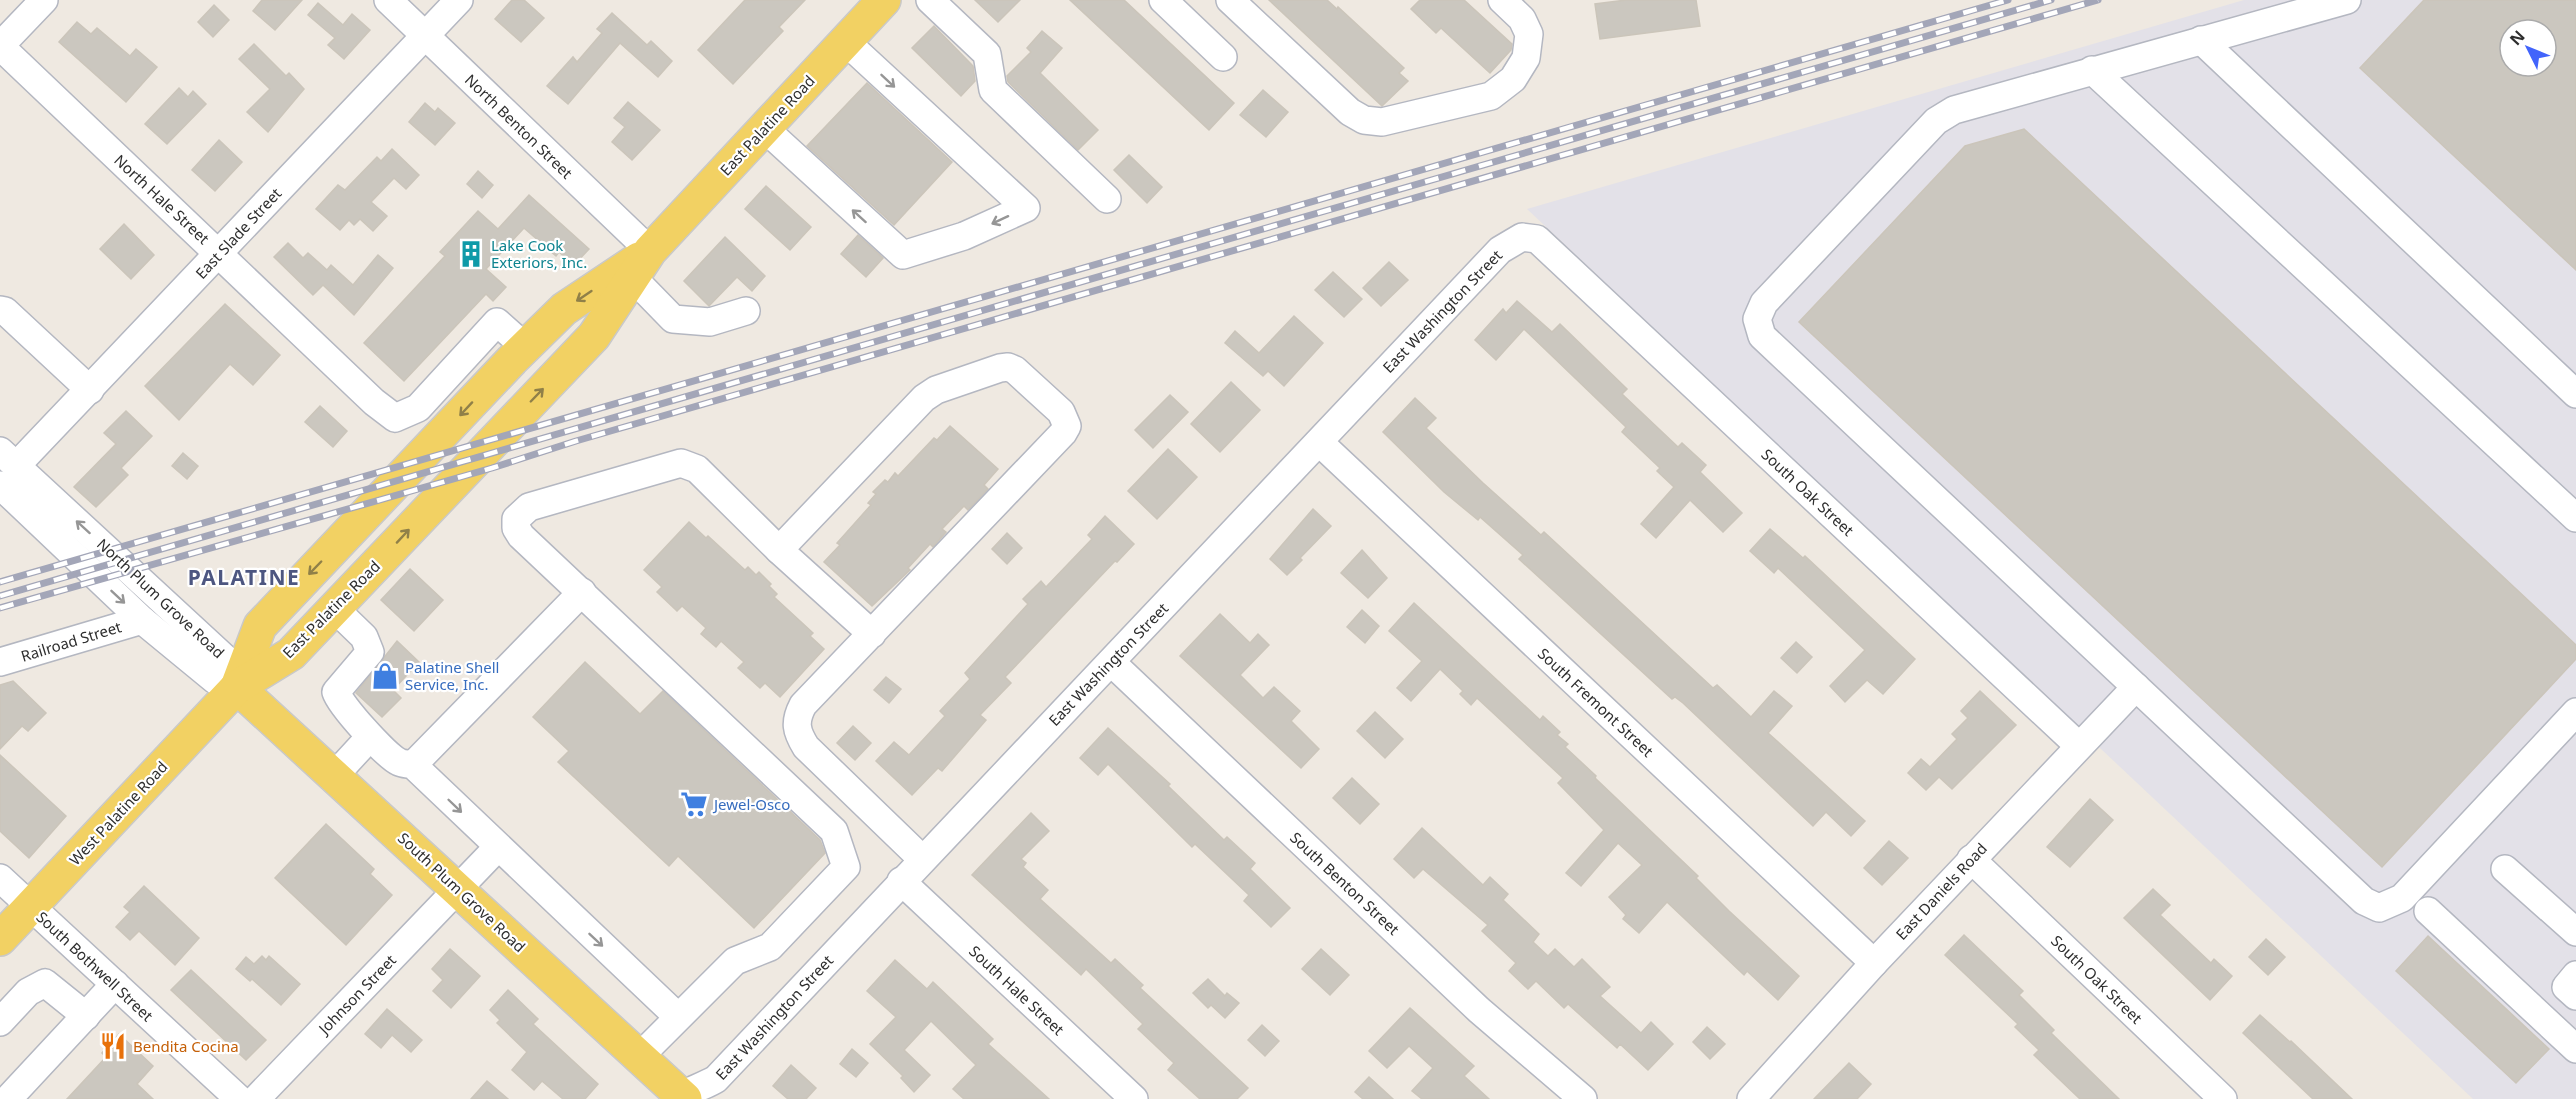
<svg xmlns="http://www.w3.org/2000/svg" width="2576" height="1099" viewBox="0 0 2576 1099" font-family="'Noto Sans',sans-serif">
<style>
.industrial{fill:#e3e1e8;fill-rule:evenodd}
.building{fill:#cbc7bf;stroke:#cbc5ba;stroke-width:1.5;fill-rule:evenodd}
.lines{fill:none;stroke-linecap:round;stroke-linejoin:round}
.minor-casing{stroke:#b4b7c1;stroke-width:30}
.major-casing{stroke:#c9c9c9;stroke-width:36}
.minor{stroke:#fff;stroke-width:27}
.major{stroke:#f2d163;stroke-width:33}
.rail-casing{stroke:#a3a6b8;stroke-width:7}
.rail{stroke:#fff;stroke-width:4.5;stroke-dasharray:14;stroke-linecap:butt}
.oneway{stroke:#969696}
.oneway2{stroke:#908048}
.labels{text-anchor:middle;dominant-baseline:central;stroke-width:4.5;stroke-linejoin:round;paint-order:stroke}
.street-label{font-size:15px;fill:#2e2e2e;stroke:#fff}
.culture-label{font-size:15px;fill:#0d838f;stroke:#fff;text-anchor:start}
.shop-label{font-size:15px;fill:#366cbe;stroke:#fff;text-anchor:start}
.food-label{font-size:15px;fill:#c56008;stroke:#fff;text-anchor:start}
.district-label{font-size:21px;font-weight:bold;letter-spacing:1.5px;fill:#4d5680;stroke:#fff}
</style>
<rect width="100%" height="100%" fill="#efe9e1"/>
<path class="industrial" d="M2244 0H2576V1099H2473L1527 209ZM2510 30H2546V66H2510Z"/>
<g class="building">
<polygon points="262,0 302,0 275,30 253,11"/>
<polygon points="512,0 524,0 544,18 521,42 495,19"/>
<polygon points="745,0 805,0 779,27 783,31 733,84 698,50"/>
<polygon points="975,0 1020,0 998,22"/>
<polygon points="1070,0 1124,0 1234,103 1209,130"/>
<polygon points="1269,0 1327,0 1337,9 1338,7 1404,68 1399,73 1408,81 1382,106"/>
<polygon points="1420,0 1464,0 1512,44 1511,50 1490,73 1441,28 1436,33 1411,9"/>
<polygon points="1626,0 1696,0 1700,26 1600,39 1595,4"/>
<path d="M2424 0H2576V270L2360 68ZM2510 30H2546V66H2510Z"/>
<polygon points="318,3 343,25 352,14 370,30 344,59 328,45 335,38 308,15"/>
<polygon points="214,5 229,20 213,37 198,22"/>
<polygon points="612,13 647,45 651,41 672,61 658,77 620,43 568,104 547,86 573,57 577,62 602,33 597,29"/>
<polygon points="77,22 91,34 97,28 130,56 136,49 157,67 126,102 59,42"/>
<polygon points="934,26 973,66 975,81 961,96 912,48"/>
<polygon points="1042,31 1062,48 1040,73 1098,130 1078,150 1008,82 1007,76 1031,52 1027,48"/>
<polygon points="254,44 286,76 289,73 304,89 268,132 247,112 270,89 239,59"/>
<polygon points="867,83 952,162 894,225 807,146"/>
<polygon points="179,88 188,97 193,91 206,104 167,144 145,124"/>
<polygon points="1263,90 1288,112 1266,137 1240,115"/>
<polygon points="628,102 660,130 632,160 612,142 625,127 614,118"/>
<polygon points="425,103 435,112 438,108 455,123 435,145 409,122"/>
<polygon points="2024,129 2576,645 2576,659 2382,867 1799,322 1965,146"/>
<polygon points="219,140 242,162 215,191 192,170"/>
<polygon points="392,149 419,175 406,189 394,178 371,202 387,216 373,231 360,219 354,225 349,220 340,230 316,209 338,185 345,190 377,157 381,161"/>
<polygon points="1129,155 1162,187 1147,203 1114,170"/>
<polygon points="478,171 493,185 482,198 467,184"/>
<polygon points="766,186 811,227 790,250 745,209"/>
<polygon points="529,195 589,249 574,265 559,252 556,256 524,228 486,269 506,287 493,301 486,294 404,381 364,343 445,256 440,252 478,211 498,229"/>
<polygon points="124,224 154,255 131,279 100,249"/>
<polygon points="858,235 883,258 866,277 841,254"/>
<polygon points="725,237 765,276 752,291 737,277 709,306 684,281"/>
<polygon points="288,243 303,258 308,253 327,270 331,265 353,285 378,255 393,268 354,315 323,285 313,295 274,257"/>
<polygon points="1389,262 1408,280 1381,306 1363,288"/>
<polygon points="1333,272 1362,299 1344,317 1315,290"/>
<polygon points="1517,301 1552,332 1560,324 1627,389 1622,394 1678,447 1682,443 1706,465 1700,472 1742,513 1723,532 1690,500 1656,538 1641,524 1674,487 1657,471 1660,468 1622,432 1626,427 1524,329 1496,360 1475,340 1503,309 1506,313"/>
<polygon points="225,304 280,355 253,385 230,364 179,420 145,386"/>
<polygon points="1294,316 1323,343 1284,386 1268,371 1263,376 1225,343 1235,331 1259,353"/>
<polygon points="1231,382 1260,410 1220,452 1191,424"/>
<polygon points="1170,395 1188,412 1153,448 1135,430"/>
<polygon points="1415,398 1436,418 1426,428 1483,483 1541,535 1544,532 1713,688 1717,685 1751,717 1774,691 1792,706 1768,733 1865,821 1851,836 1826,812 1813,826 1683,703 1675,697 1672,699 1519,559 1523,555 1480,517 1478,520 1444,492 1383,432"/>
<polygon points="320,406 347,431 333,447 305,422"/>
<polygon points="126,411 152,436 121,468 128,475 96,507 74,487 116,444 104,433"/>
<polygon points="950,426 998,469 984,485 988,489 968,510 964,506 942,529 946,532 933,547 930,544 908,568 910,570 872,606 824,562 840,545 837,543 871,505 868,503 876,494 873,492 885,480 888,482 895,473 898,476 934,438 937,440"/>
<polygon points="1168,449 1197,477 1157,519 1128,491"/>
<polygon points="183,453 198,466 187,479 172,466"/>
<polygon points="1313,509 1331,526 1300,558 1302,560 1287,575 1270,559"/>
<polygon points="1105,516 1134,544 1117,562 1115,561 1005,677 1011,683 980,715 986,720 942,771 938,768 912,795 876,761 894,742 909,755 945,716 940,711 970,679 965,673 1028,604 1023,599 1041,581 1046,587 1092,539 1088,535"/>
<polygon points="689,522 706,538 708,536 745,570 748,567 756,575 759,572 771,584 769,586 777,594 774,597 813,633 810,636 824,649 780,697 765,683 760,688 738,668 744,662 721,641 716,647 701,634 706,628 682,606 677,611 657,592 662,587 644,570"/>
<polygon points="1770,529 1803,558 1805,556 1915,659 1883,694 1867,680 1845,702 1830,686 1865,650 1778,568 1774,573 1750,551"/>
<polygon points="1007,533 1022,548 1007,564 992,549"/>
<polygon points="1362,550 1387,578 1368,598 1341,573"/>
<polygon points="410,569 443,600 414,631 381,600"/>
<polygon points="1414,603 1540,720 1543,716 1560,732 1557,735 1568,744 1565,747 1596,776 1595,778 1698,876 1696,878 1729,911 1799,976 1778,1000 1747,971 1744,975 1667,902 1639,933 1623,919 1626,915 1609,897 1642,865 1618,843 1581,886 1566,873 1604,830 1558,783 1563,778 1477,698 1471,705 1460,694 1463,691 1440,669 1411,701 1397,688 1422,661 1389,631"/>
<polygon points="1362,610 1379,626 1365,643 1347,627"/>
<polygon points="1220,614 1250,643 1258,634 1269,645 1240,675 1263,698 1274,687 1300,711 1291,721 1319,749 1301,768 1180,656"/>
<polygon points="397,641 419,662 393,690 401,698 382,717 356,693"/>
<polygon points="1796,642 1812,657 1797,673 1781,658"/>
<polygon points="585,662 640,714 663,691 820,840 825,853 754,928 678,856 669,866 558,762 569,751 533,717"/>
<polygon points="886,677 901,689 889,703 874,690"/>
<polygon points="13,681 46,713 28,731 22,726 0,749 0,685"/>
<polygon points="1980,691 2016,725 1952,789 1939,777 1926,790 1908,773 1921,759 1930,767 1957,739 1952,734 1968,718 1961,711"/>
<polygon points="1375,712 1403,739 1385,758 1357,731"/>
<polygon points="853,726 871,743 855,760 837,743"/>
<polygon points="1108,728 1170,784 1168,786 1224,840 1227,837 1255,863 1250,869 1290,908 1271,927 1244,901 1249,895 1195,844 1192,847 1108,764 1098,775 1080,758"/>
<polygon points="0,755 66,816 29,858 0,831"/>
<polygon points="1352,778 1379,804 1360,824 1333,798"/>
<polygon points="2090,799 2113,820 2070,867 2047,847"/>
<polygon points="1031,813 1049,831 1021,859 1026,863 1023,867 1048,890 1040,899 1111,963 1115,959 1143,985 1140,988 1248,1088 1237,1099 1200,1099 1168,1070 1174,1063 1138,1029 1143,1024 1086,969 1081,975 972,875"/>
<polygon points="326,824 374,869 370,874 392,895 346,945 275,878"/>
<polygon points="1422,828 1483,885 1490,877 1508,894 1503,900 1539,934 1533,942 1548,956 1555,949 1574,967 1582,959 1610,987 1600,996 1641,1033 1651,1022 1673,1044 1648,1070 1620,1044 1617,1048 1568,1004 1564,1008 1536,981 1528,989 1509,971 1516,963 1482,931 1488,925 1423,869 1414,878 1394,859"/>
<polygon points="1889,841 1908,858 1882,885 1864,868"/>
<polygon points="144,886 199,938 175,965 139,931 130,940 116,927 130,912 124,907"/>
<polygon points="2153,889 2170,905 2160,915 2211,963 2214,959 2232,976 2210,1000 2124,918"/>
<polygon points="1964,935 2023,991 2019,995 2054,1030 2051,1033 2119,1099 2080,1099 2034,1055 2039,1050 2015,1027 2018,1024 1945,955"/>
<polygon points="2428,936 2549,1049 2516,1083 2396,971"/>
<polygon points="2266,939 2285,957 2268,975 2249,957"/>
<polygon points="450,949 480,976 451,1008 433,991 443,980 432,969"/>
<polygon points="1321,949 1349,975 1330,995 1302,969"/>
<polygon points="262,956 266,960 269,956 300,984 281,1005 252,979 250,981 236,969 246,957 254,964"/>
<polygon points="895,960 927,989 933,982 993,1039 988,1044 1049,1099 964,1099 953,1089 976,1065 931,1021 904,1050 930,1075 914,1092 901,1078 903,1076 870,1044 896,1017 867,991"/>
<polygon points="191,970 266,1040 246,1060 171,990"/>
<polygon points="1208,979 1225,996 1227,993 1239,1003 1225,1018 1211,1005 1208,1008 1193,993"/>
<polygon points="508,990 538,1019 533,1024 598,1084 585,1099 563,1099 542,1081 534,1090 512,1070 527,1052 497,1023 500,1020 490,1010"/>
<polygon points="1410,1008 1474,1066 1464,1076 1489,1099 1422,1099 1412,1091 1433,1068 1409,1046 1387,1068 1369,1051"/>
<polygon points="387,1009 422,1040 411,1052 392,1035 381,1048 365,1034"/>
<polygon points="2260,1015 2290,1042 2291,1041 2352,1099 2313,1099 2243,1033"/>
<polygon points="1262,1025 1279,1041 1265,1056 1248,1040"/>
<polygon points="1707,1027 1725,1044 1710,1059 1693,1042"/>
<polygon points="119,1034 153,1066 137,1084 153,1099 67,1099 106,1057 102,1053"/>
<polygon points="852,1049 868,1063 856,1077 840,1064"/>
<polygon points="1849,1063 1871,1084 1857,1099 1814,1099"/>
<polygon points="791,1065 816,1088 806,1099 788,1099 773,1086"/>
<polygon points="1369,1077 1393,1099 1363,1099 1355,1092"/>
<polygon points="487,1081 508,1099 471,1099"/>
</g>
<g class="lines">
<defs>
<g id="minor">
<polyline points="388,0 650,251"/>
<polyline points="930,0 987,54 993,90 1107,199"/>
<polyline points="1163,0 1223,57"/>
<polyline points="1230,0 1350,112 1364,120 1382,122 1491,96 1513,79 1526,58 1529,34 1522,19 1502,0"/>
<polyline points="2347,0 1954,110 1936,121 1764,303 1757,319 1762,336 2364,901 2379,908 2402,898 2576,712"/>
<polyline points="2201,40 2576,394"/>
<polyline points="0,46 374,402 395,418 418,408 497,322 525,347"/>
<polyline points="0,46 44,0"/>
<polyline points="2092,70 2576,518"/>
<polyline points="764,128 903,255 964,236 1026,208 845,41"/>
<polyline points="633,278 673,319 710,322 746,311"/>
<polyline points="0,310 5,311 90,390"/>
<polyline points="1319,442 1874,963"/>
<polyline points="0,451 231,664 237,687"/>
<polyline points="16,466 459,0"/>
<polyline points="0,485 142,620 215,680 237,687"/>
<path d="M334 608 364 637 370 652 336 692C340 705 386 756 399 762 403 764 409 764 413 765L677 1016"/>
<path d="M872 634 779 550 924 398 936 390 1000 368 1008 367 1015 370 1061 412 1067 426 1063 433 803 705C794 722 796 731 806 747L922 859"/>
<polyline points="0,662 142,620"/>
<polyline points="1111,662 1479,1010 1583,1099"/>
<polyline points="413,765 582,592"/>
<polyline points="334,776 370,737"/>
<polyline points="1971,859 2223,1099"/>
<polyline points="2505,869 2576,932"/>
<polyline points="0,878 239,1099"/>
<polyline points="901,881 1134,1099"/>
<polyline points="2428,911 2576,1049"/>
<polyline points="2576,975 2566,987 2576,996"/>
<polyline points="0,1022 28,992 45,983 86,1016"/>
<polyline points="639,1057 735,961 770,947 846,867 834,831 521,536 516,528 516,519 529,507 681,463 697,469 779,550"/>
<polyline points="8,1099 115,984"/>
<polyline points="256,1099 498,847"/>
<path d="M676 1099C682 1093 705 1086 716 1079L1500 250 1522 237 1537 239 2079 746"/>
<polyline points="1751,1099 1874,963 2136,687"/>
</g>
<g id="major">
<polyline points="237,687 685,1099"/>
<polyline points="237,687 260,626 512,360 564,309 639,259"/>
<polyline points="0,939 237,687 291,654 594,336 650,251 884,0"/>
</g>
</defs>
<use href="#minor" class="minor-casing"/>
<use href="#major" class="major-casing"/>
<use href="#minor" class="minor"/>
<use href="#major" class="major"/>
<defs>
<g id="rail">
<polyline points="0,582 2008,0"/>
<polyline points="0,596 2051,0"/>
<polyline points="0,608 492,468 576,441 2098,0"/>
</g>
</defs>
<use href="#rail" class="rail-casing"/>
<use href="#rail" class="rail"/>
</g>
<defs><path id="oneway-shaft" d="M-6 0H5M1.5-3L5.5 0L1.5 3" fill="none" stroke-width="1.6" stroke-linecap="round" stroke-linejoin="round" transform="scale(1.5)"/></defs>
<g class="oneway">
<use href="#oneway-shaft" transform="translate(888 81) rotate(43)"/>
<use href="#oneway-shaft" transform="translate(859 216) rotate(-138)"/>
<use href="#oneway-shaft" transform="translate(1000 220) rotate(155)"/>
<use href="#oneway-shaft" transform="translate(83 527) rotate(-138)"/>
<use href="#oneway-shaft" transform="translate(118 597) rotate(43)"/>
<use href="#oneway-shaft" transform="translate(455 806) rotate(44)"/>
<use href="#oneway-shaft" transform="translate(596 940) rotate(43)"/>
</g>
<g class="oneway2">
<use href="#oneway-shaft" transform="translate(584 296) rotate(146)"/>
<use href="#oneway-shaft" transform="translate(537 395) rotate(-46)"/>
<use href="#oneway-shaft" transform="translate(466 409) rotate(133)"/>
<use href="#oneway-shaft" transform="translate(403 536) rotate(-47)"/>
<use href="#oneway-shaft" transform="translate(315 568) rotate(134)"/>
</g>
<defs>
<symbol id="building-bare" viewBox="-9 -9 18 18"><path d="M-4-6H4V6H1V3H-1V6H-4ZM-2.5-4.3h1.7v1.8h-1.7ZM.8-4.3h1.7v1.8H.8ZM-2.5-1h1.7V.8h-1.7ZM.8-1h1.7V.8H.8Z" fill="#0f9aa8" stroke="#fff" stroke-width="2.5" paint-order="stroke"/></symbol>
<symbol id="shop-bare" viewBox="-9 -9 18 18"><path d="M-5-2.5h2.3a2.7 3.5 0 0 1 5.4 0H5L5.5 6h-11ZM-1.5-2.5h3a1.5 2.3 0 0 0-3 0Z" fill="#3f7fe0" stroke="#fff" stroke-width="2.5" paint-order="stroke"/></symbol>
<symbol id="supermarket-bare" viewBox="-9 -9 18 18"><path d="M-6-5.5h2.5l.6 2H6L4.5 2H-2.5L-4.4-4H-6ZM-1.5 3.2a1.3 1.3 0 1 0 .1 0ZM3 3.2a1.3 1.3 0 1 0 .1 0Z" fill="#3f7fe0" stroke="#fff" stroke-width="2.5" paint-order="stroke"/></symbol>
<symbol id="restaurant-bare" viewBox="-9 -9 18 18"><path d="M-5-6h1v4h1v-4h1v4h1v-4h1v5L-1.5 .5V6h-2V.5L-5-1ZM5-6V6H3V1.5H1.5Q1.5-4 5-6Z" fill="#e8710a" stroke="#fff" stroke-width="2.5" paint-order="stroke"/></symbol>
</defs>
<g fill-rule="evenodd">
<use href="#building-bare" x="452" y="235" width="38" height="38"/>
<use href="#shop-bare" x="366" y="657" width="38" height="38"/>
<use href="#supermarket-bare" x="675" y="785" width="38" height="38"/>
<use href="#restaurant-bare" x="94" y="1027" width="38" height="38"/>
</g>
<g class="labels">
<g class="street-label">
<text transform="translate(767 125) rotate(-47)">East Palatine Road</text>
<text transform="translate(519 126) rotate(44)">North Benton Street</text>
<text transform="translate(162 199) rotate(43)">North Hale Street</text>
<text transform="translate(238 233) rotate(-47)">East Slade Street</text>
<text transform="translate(1442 311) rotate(-46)">East Washington Street</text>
<text transform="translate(1808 492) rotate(43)">South Oak Street</text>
<text transform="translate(161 598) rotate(43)">North Plum Grove Road</text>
<text transform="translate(331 609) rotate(-45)">East Palatine Road</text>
<text transform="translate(71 641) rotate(-17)">Railroad Street</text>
<text transform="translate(1108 664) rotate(-46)">East Washington Street</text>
<text transform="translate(1596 702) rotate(43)">South Fremont Street</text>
<text transform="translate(118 813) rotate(-47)">West Palatine Road</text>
<text transform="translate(1345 883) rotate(43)">South Benton Street</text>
<text transform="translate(1941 891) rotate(-47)">East Daniels Road</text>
<text transform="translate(462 892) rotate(43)">South Plum Grove Road</text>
<text transform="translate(95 966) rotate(43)">South Bothwell Street</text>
<text transform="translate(2097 979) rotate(44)">South Oak Street</text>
<text transform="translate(1017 990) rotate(43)">South Hale Street</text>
<text transform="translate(357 994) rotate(-46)">Johnson Street</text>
<text transform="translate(774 1017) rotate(-47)">East Washington Street</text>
</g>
<g class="culture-label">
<text x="491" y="245">Lake Cook<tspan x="491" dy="17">Exteriors, Inc.</tspan></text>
</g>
<g class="shop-label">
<text x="405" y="667">Palatine Shell<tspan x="405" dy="17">Service, Inc.</tspan></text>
<text x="714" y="804">Jewel-Osco</text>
</g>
<g class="food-label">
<text x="133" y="1046">Bendita Cocina</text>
</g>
<g class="district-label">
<text x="244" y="577">PALATINE</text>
</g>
</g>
<g transform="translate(2528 48) rotate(313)"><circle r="28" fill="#ffffff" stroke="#ababab" stroke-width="1.5"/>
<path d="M0-4.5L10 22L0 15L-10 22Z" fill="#4264fb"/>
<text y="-9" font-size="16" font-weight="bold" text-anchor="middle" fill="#2e2e2e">N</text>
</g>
</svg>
